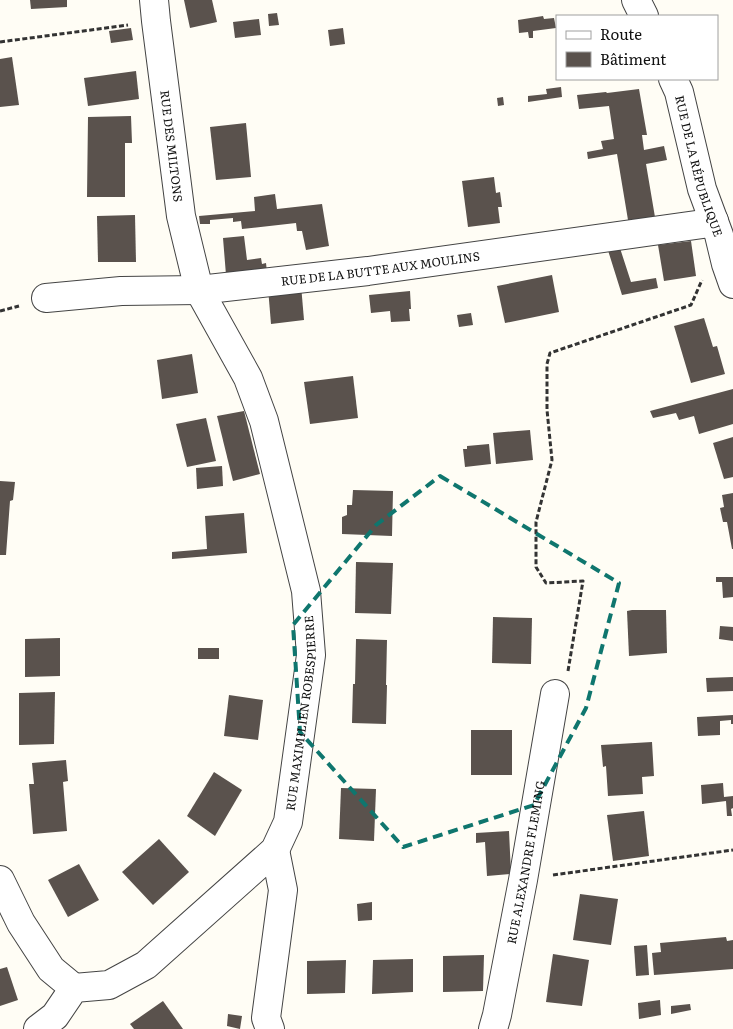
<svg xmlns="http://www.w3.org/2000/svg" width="733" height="1029" viewBox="0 0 733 1029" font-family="Literata,serif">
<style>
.building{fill:#5a524d}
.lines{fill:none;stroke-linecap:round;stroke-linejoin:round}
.minor-casing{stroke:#444;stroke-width:30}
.path{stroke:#333;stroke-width:3;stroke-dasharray:5 2.5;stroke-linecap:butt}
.minor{stroke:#fff;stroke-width:28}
.marked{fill:none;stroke:#0f766e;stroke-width:4;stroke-dasharray:10 6;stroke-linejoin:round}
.labels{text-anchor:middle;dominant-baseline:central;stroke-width:5;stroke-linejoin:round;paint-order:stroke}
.street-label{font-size:12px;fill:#111;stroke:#fff}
</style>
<rect width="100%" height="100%" fill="#fffdf5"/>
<g class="building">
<polygon points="30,0 67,0 67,7 31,9"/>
<polygon points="184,0 212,0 217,22 190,28"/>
<polygon points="277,13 279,25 269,26 268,14"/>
<polygon points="543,16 544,19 554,18 556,28 533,31 533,38 529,38 528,32 519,33 518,20"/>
<polygon points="259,19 261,35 235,38 233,22"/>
<polygon points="131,28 133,40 111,43 109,31"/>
<polygon points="343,28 345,44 330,46 328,30"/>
<polygon points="12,57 19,105 0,107 0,59"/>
<polygon points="136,71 139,99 88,106 84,78"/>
<polygon points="561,87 562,97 528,102 528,96 547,94 546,89"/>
<polygon points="639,89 647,135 642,135 644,150 664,146 667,160 646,164 656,223 629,226 617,154 588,159 587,152 603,149 601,141 614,139 609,106 579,109 577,95 606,92 607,93"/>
<polygon points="503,97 504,105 498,106 497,98"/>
<polygon points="131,116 132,143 125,143 125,197 87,197 88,117"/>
<polygon points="246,123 251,177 216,180 210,127"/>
<polygon points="494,177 496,193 500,192 502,207 498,207 500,223 468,227 462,181"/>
<polygon points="275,194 277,209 322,204 329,246 306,250 302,231 297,231 296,223 242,229 241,221 233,222 233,218 210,220 210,224 200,224 199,216 255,211 254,197"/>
<polygon points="135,215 136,262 98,262 97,216"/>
<polygon points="244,236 247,260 261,258 262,264 266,263 267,272 226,275 223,238"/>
<polygon points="691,241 696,276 664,281 658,245"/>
<polygon points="618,242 631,282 656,278 658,288 622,295 606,244"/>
<polygon points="552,275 559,312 505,323 497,286"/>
<polygon points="301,285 304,320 271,324 268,288"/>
<polygon points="410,291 411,309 409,309 410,321 391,322 390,311 371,313 369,295"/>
<polygon points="471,313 473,325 459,327 457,315"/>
<polygon points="704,318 713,347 717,346 725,374 691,383 674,326"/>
<polygon points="192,354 198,393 162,399 157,360"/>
<polygon points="353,376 358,418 310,424 304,382"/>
<polygon points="733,389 733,424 699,434 694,416 679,420 676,413 653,418 650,411"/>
<polygon points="244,411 260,474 233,481 217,416"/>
<polygon points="206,418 216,461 187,467 176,424"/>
<polygon points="530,430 533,460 496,464 493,433"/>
<polygon points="733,437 733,477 724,479 713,443"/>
<polygon points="489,444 491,464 465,467 463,449 467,449 467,446"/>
<polygon points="222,466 223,486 197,489 196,468"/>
<polygon points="0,481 15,482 13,500 10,501 6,555 0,555"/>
<polygon points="353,490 393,491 392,536 342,534 342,517 347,515 347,505 352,505"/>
<polygon points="733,493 733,549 732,549 727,522 723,522 720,508 724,507 722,495"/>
<polygon points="244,513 247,553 172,559 172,552 207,549 205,516"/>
<polygon points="356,562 393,563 391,614 355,613"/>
<polygon points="716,577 733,577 733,597 723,598 722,582 716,582"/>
<polygon points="632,610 666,610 667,653 629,656 627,611"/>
<polygon points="493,617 532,618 531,664 492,663"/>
<polygon points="720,626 733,627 733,641 719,639"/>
<polygon points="60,638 60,676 25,677 25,639"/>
<polygon points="356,639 387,640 386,685 387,685 386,724 352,723 353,684 355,684"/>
<rect x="198" y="648" width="21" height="11"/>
<polygon points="733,677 733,691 707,692 706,678"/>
<polygon points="55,692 54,744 19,745 19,693"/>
<polygon points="229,695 263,700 258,740 224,736"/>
<polygon points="733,715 733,724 731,724 731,720 720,721 720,735 698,736 697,717"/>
<rect x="471" y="730" width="41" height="45"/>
<polygon points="652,742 654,776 642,777 643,794 608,796 606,766 603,767 601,745"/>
<polygon points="66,760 68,781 63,782 67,831 33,834 29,784 34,784 32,763"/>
<polygon points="214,772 242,790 215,836 187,816"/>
<polygon points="723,783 724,797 733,796 733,808 731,809 732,816 727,816 726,801 702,804 701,785"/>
<polygon points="341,788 376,789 374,841 339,839"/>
<polygon points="644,811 649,856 613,861 607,815"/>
<polygon points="509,831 511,874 487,876 485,842 476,843 476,833"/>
<polygon points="159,839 189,872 153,905 122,872"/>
<polygon points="79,864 99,900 68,917 48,880"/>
<polygon points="580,894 618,899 611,945 573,940"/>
<polygon points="372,902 372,920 358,921 357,904"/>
<polygon points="726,937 727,941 733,940 733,969 654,975 652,953 661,952 660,943"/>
<polygon points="647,945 649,975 636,976 634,946"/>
<polygon points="553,954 589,960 582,1006 546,1002"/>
<polygon points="484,955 483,991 443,992 443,956"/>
<polygon points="413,959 413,992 372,994 373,960"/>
<polygon points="346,960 345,993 307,994 307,961"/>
<polygon points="7,967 18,1000 0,1006 0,969"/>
<polygon points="660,1000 661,1015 639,1019 638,1003"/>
<polygon points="163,1001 183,1029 134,1029 130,1024"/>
<polygon points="690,1004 691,1010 671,1014 671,1006"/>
<polygon points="228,1014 242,1016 240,1029 227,1026"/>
</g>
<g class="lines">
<defs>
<g id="minor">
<polyline points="636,0 644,16"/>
<path id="s1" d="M673 79 679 92 702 189 719 235 726 264 733 284"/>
<path id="s2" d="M46 298 121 291 199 290 368 271 703 224 714 221"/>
<polyline points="0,880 21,923 51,969 74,988"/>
<path id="s3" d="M38 1029 55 1016 74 988 109 985 146 965 275 850 288 822 311 655 306 591 264 421 248 378 199 290 181 216 156 21 154 0"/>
<polyline points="270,1029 266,1018 283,890 275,850"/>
<path id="s4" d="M493 1029 497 1015 523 880 555 694"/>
</g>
</defs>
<use href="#minor" class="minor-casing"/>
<g class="path">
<polyline points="0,42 128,25"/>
<polyline points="0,311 19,306"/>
<polyline points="568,671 583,581 546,583 536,567 536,522 552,460 547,410 547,364 550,353 691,305 702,280"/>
<polyline points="553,875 733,850"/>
</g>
<use href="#minor" class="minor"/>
</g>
<path class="marked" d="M440 476 619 583 586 708 534 805 403 847 300 732 293 625 376 525Z"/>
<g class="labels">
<g class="street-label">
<text transform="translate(172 146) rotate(83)">RUE DES MILTONS</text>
<text stroke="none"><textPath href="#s1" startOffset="91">RUE DE LA RÉPUBLIQUE</textPath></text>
<text stroke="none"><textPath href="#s2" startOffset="336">RUE DE LA BUTTE AUX MOULINS</textPath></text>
<text stroke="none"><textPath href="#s3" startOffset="446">RUE MAXIMILIEN ROBESPIERRE</textPath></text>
<text stroke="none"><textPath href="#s4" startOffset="170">RUE ALEXANDRE FLEMING</textPath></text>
</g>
</g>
<rect x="556" y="15" width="162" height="65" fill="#ffffff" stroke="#a0a0a0"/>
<rect x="566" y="31" width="25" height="8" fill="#ffffff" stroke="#a0a0a0"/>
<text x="600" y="40" font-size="15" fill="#111111">Route</text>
<rect x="566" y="52" width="25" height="15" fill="#5a524d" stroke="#a0a0a0"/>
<text x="600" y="65" font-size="15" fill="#111111">Bâtiment</text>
</svg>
